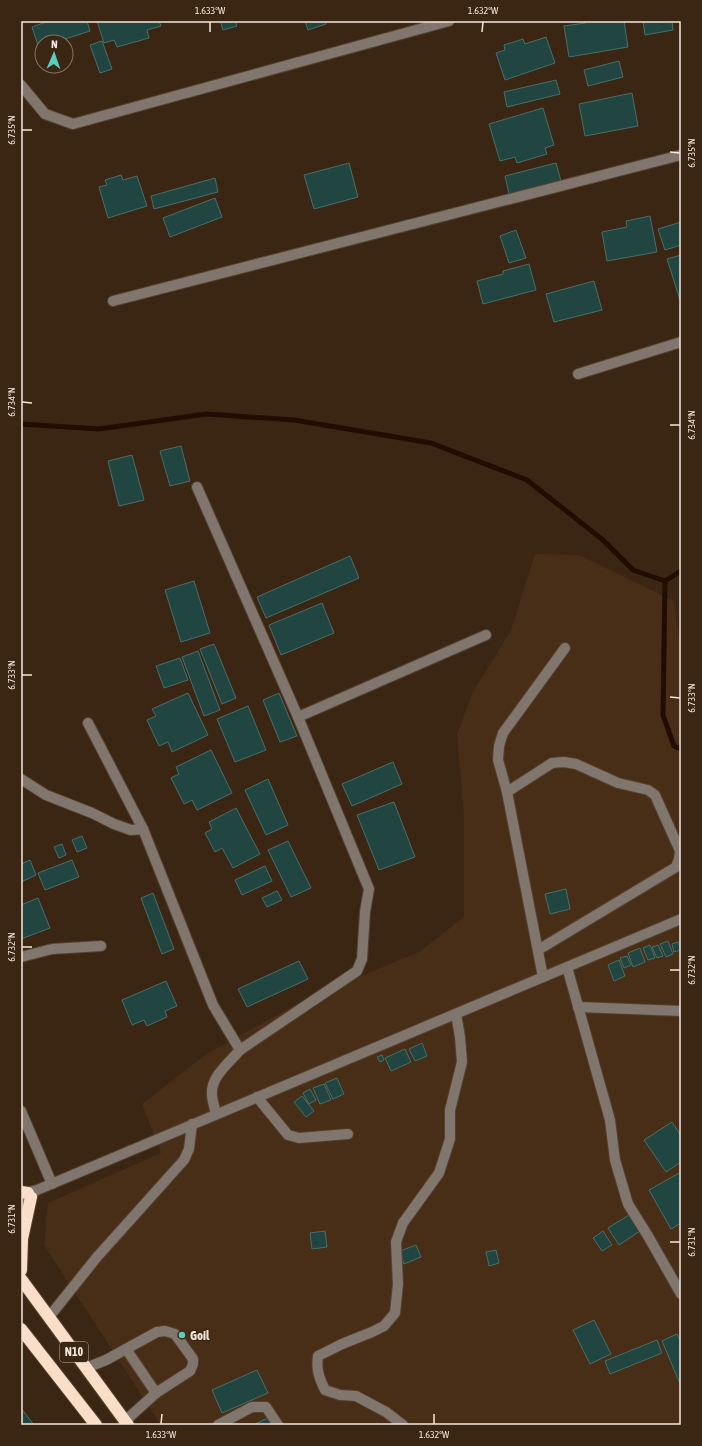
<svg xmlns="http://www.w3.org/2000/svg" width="702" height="1446" viewBox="0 0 702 1446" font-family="'Asap Condensed',sans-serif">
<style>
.built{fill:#482e16}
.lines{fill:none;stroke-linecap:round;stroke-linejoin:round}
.stream{stroke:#220c00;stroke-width:5}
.building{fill:#214641;stroke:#496e69}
.minor-casing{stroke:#554130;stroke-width:12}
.highway-casing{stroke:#554130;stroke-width:14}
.minor{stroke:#81766d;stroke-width:10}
.highway{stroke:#fadec8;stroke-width:12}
.ticks{fill:none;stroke:#f6e7dc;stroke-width:1.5}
.poi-dot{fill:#58cec0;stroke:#3b2614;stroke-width:1.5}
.labels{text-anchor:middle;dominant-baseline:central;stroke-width:3;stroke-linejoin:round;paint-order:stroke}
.shield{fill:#3b2614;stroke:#beada0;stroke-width:1}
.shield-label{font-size:12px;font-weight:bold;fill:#f6e7dc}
.poi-label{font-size:13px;font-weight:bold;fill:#f6e7dc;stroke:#3b2614;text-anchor:start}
.neatline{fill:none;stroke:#f6e7dc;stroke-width:1.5}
.ticks-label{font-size:10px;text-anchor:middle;fill:#f6e7dc}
</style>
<rect width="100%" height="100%" fill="#3b2614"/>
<polygon class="built" points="535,554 579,555 674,601 681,652 681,1425 161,1425 44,1245 48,1203 161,1153 142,1104 205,1055 306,999 419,952 464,917 464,815 457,734 473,692 511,630"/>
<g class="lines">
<g class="stream">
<polyline points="21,424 99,429 206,414 294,420 431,443 527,480 603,540 633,570 665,581 681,571"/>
<polyline points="665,581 663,715 674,746 681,749"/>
</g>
</g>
<g class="building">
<polygon points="49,21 87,21 90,31 56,42 42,42 42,47 39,48 32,27"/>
<polygon points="97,21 159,21 161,26 147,30 149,38 117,47 114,40 104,43"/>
<polygon points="220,21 235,21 237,26 223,30"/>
<polygon points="305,21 325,21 326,24 308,30"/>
<polygon points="585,21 624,21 628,47 569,57 564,26 585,23"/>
<polygon points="643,21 672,21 673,30 645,35"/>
<polygon points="546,37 555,63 505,80 496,53 505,50 504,45 523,39 525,44"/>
<polygon points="102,41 112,69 100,73 90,45"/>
<polygon points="619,61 623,77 588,86 584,70"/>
<polygon points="556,80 560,94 507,107 504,92"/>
<polygon points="632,93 638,126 585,136 579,104"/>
<polygon points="543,108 554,145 545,148 547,154 517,163 515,157 500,161 489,124"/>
<polygon points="349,163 358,197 314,209 304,175"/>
<polygon points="556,163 561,181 509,194 505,176"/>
<polygon points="121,175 123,180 137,176 147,206 108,218 99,187 107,185 105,180"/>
<polygon points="215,178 218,192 154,209 151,196"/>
<polygon points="215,198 222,217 170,237 163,218"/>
<polygon points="650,216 657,252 607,261 602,232 627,227 626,221"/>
<polygon points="681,222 681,245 665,250 658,229"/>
<polygon points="516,230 526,258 509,263 500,236"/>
<polygon points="681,255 681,303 667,259"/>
<polygon points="529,264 536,290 483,304 477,281 503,274 503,271"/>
<polygon points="594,281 602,310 554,322 546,294"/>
<polygon points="181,446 190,481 170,486 160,451"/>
<polygon points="132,455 144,500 119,506 108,461"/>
<polygon points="350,556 359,578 266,618 257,597"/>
<polygon points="194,581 210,633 181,642 165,590"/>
<polygon points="322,603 334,633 281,655 269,625"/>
<polygon points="214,644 236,698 222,704 200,649"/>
<polygon points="198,651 220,710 204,716 182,657"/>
<polygon points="180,658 188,680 164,688 156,666"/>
<polygon points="188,693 208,735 172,752 168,742 159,746 147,720 156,716 152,709"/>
<polygon points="279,693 297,736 280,742 263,700"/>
<polygon points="248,706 266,750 235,762 217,719"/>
<polygon points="211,750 232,793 197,810 192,800 184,804 171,778 179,774 176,767"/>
<polygon points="393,762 402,784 352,806 342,784"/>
<polygon points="268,779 288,825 266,835 245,790"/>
<polygon points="394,802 415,857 379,870 357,815"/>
<polygon points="236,808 260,854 233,868 222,848 215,852 205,833 212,829 209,822"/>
<polygon points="82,836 87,848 77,852 72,840"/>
<polygon points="288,841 311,888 291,897 268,850"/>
<polygon points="62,844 66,855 59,858 54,847"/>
<polygon points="30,860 36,875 21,882 21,864"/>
<polygon points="72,860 79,877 45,890 38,873"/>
<polygon points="265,866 272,881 242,895 235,880"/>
<polygon points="566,889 570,909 550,914 545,894"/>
<polygon points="277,891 282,900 267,907 262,898"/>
<polygon points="153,893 174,949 162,954 141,898"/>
<polygon points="38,898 50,928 21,939 21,905"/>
<polygon points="668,941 673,954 666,957 660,944"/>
<polygon points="678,942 681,950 674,952 672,944"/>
<polygon points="650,945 655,958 648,960 643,948"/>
<polygon points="658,945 663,956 657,958 652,947"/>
<polygon points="640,948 645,962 633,967 628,953"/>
<polygon points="627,956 631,965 624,968 620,958"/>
<polygon points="619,960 625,976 614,981 608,965"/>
<polygon points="299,961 308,979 247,1007 238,989"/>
<polygon points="166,981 177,1006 165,1011 167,1017 147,1026 144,1020 132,1025 122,1000"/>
<polygon points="422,1043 427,1056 415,1061 409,1049"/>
<polygon points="405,1049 411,1062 391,1071 385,1058"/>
<polygon points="382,1055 384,1060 380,1062 377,1057"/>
<polygon points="337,1078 344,1094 333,1099 325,1083"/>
<polygon points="324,1084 331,1100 320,1104 313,1088"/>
<polygon points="310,1089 316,1100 309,1104 303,1093"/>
<polygon points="302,1096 314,1111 306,1117 294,1102"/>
<polygon points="672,1122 681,1136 681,1162 666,1172 644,1140"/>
<polygon points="681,1172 681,1223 671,1229 649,1190"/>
<polygon points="629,1215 640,1231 619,1245 608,1228"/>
<polygon points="325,1231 327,1247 312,1249 310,1233"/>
<polygon points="603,1231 612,1245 602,1251 593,1238"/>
<polygon points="416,1245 421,1257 404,1264 400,1251"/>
<polygon points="496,1250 499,1263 489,1266 486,1252"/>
<polygon points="594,1320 611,1354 590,1364 573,1330"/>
<polygon points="677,1334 681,1342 681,1386 662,1341"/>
<polygon points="657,1340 662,1353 610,1374 605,1361"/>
<polygon points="257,1370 268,1393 222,1413 212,1390"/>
<polygon points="21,1408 34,1425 21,1425"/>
<polygon points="268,1418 271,1425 253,1425"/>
</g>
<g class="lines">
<defs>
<g id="minor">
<polyline points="21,85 45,114 73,124 449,21"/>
<polyline points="113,301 681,155"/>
<polyline points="578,374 681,342"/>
<polyline points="197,487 298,717 369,889 365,912 362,959 357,971 240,1050"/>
<polyline points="298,717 486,635"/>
<path d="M88 723 143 829 213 1005 240 1050C230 1062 210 1077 212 1095 212 1101 215 1108 216 1114"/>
<polyline points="21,779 46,795 92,813 114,824 131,830 143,829"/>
<polyline points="507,792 552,763 564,762 576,764 618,783 648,790 655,795 680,851 679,859 676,867 538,950"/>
<polyline points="21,957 52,949 101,946"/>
<polyline points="567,967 610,1120 615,1160 628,1204 648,1236 681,1294"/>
<polyline points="543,977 507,792 498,760 499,746 503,733 565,648"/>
<polyline points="578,1007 681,1011"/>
<polyline points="257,1097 288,1135 299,1138 348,1134"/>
<polyline points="21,1111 52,1184"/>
<polyline points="21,1194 37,1190 681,919"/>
<polyline points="21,1206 33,1194"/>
<polyline points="49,1317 97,1257 184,1160 189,1149 192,1124"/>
<polyline points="126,1349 156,1393"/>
<polyline points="86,1368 106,1360 157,1332 165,1331 175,1334 193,1359 193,1364 190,1371 156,1393 125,1421"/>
<polyline points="218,1425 252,1407 266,1407 278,1425"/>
<path d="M403 1425 386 1412 356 1396 340 1395 325 1390C319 1378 316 1369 318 1356L342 1344 372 1332 384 1326 395 1313 398 1284 396 1242 403 1223 439 1173 450 1139V1110L462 1062 460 1037 456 1014"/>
</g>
<g id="highway">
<polyline points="21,1192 28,1193"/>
<polyline points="21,1270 22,1239 31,1197"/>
<polyline points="21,1279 128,1425"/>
<polyline points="21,1329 96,1425"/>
</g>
</defs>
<use href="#minor" class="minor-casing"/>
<use href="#highway" class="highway-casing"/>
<use href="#minor" class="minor"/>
<use href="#highway" class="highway"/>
</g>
<path class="ticks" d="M210 32V22M482 32 483 22M22 130H32M670 152 680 153M22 402 32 403M670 425H680M22 675H32M670 697 680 698M22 947H32M670 970H680M22 1219 32 1220M670 1242H680M161 1424 162 1414M434 1424V1414"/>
<circle class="poi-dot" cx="182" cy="1335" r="4"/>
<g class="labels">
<rect class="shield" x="60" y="1342" width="28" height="20" rx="3"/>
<g class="shield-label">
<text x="74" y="1352">N10</text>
</g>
<g class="poi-label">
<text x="190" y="1335">Goil</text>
</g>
</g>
<rect width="702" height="1446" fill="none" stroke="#3b2614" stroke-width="44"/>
<g transform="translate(54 54) rotate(2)"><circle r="19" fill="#3b2614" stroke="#867364"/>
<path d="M0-3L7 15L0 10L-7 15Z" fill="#58cec0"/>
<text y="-6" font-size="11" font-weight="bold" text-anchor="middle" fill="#f6e7dc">N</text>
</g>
<rect x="22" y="22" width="658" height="1402" class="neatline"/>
<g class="ticks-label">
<text x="210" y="14">1.633°W</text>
<text x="483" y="14">1.632°W</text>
<text transform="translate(11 130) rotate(-90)" y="4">6.735°N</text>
<text transform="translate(691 153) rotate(-90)" y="4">6.735°N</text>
<text transform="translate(11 402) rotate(-90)" y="4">6.734°N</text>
<text transform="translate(691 425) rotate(-90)" y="4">6.734°N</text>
<text transform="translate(11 675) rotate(-90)" y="4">6.733°N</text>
<text transform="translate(691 698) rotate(-90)" y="4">6.733°N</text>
<text transform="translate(11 947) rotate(-90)" y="4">6.732°N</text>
<text transform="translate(691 970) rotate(-90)" y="4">6.732°N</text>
<text transform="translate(11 1219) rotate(-90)" y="4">6.731°N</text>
<text transform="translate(691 1242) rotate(-90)" y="4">6.731°N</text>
<text x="161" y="1438">1.633°W</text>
<text x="434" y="1438">1.632°W</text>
</g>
</svg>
